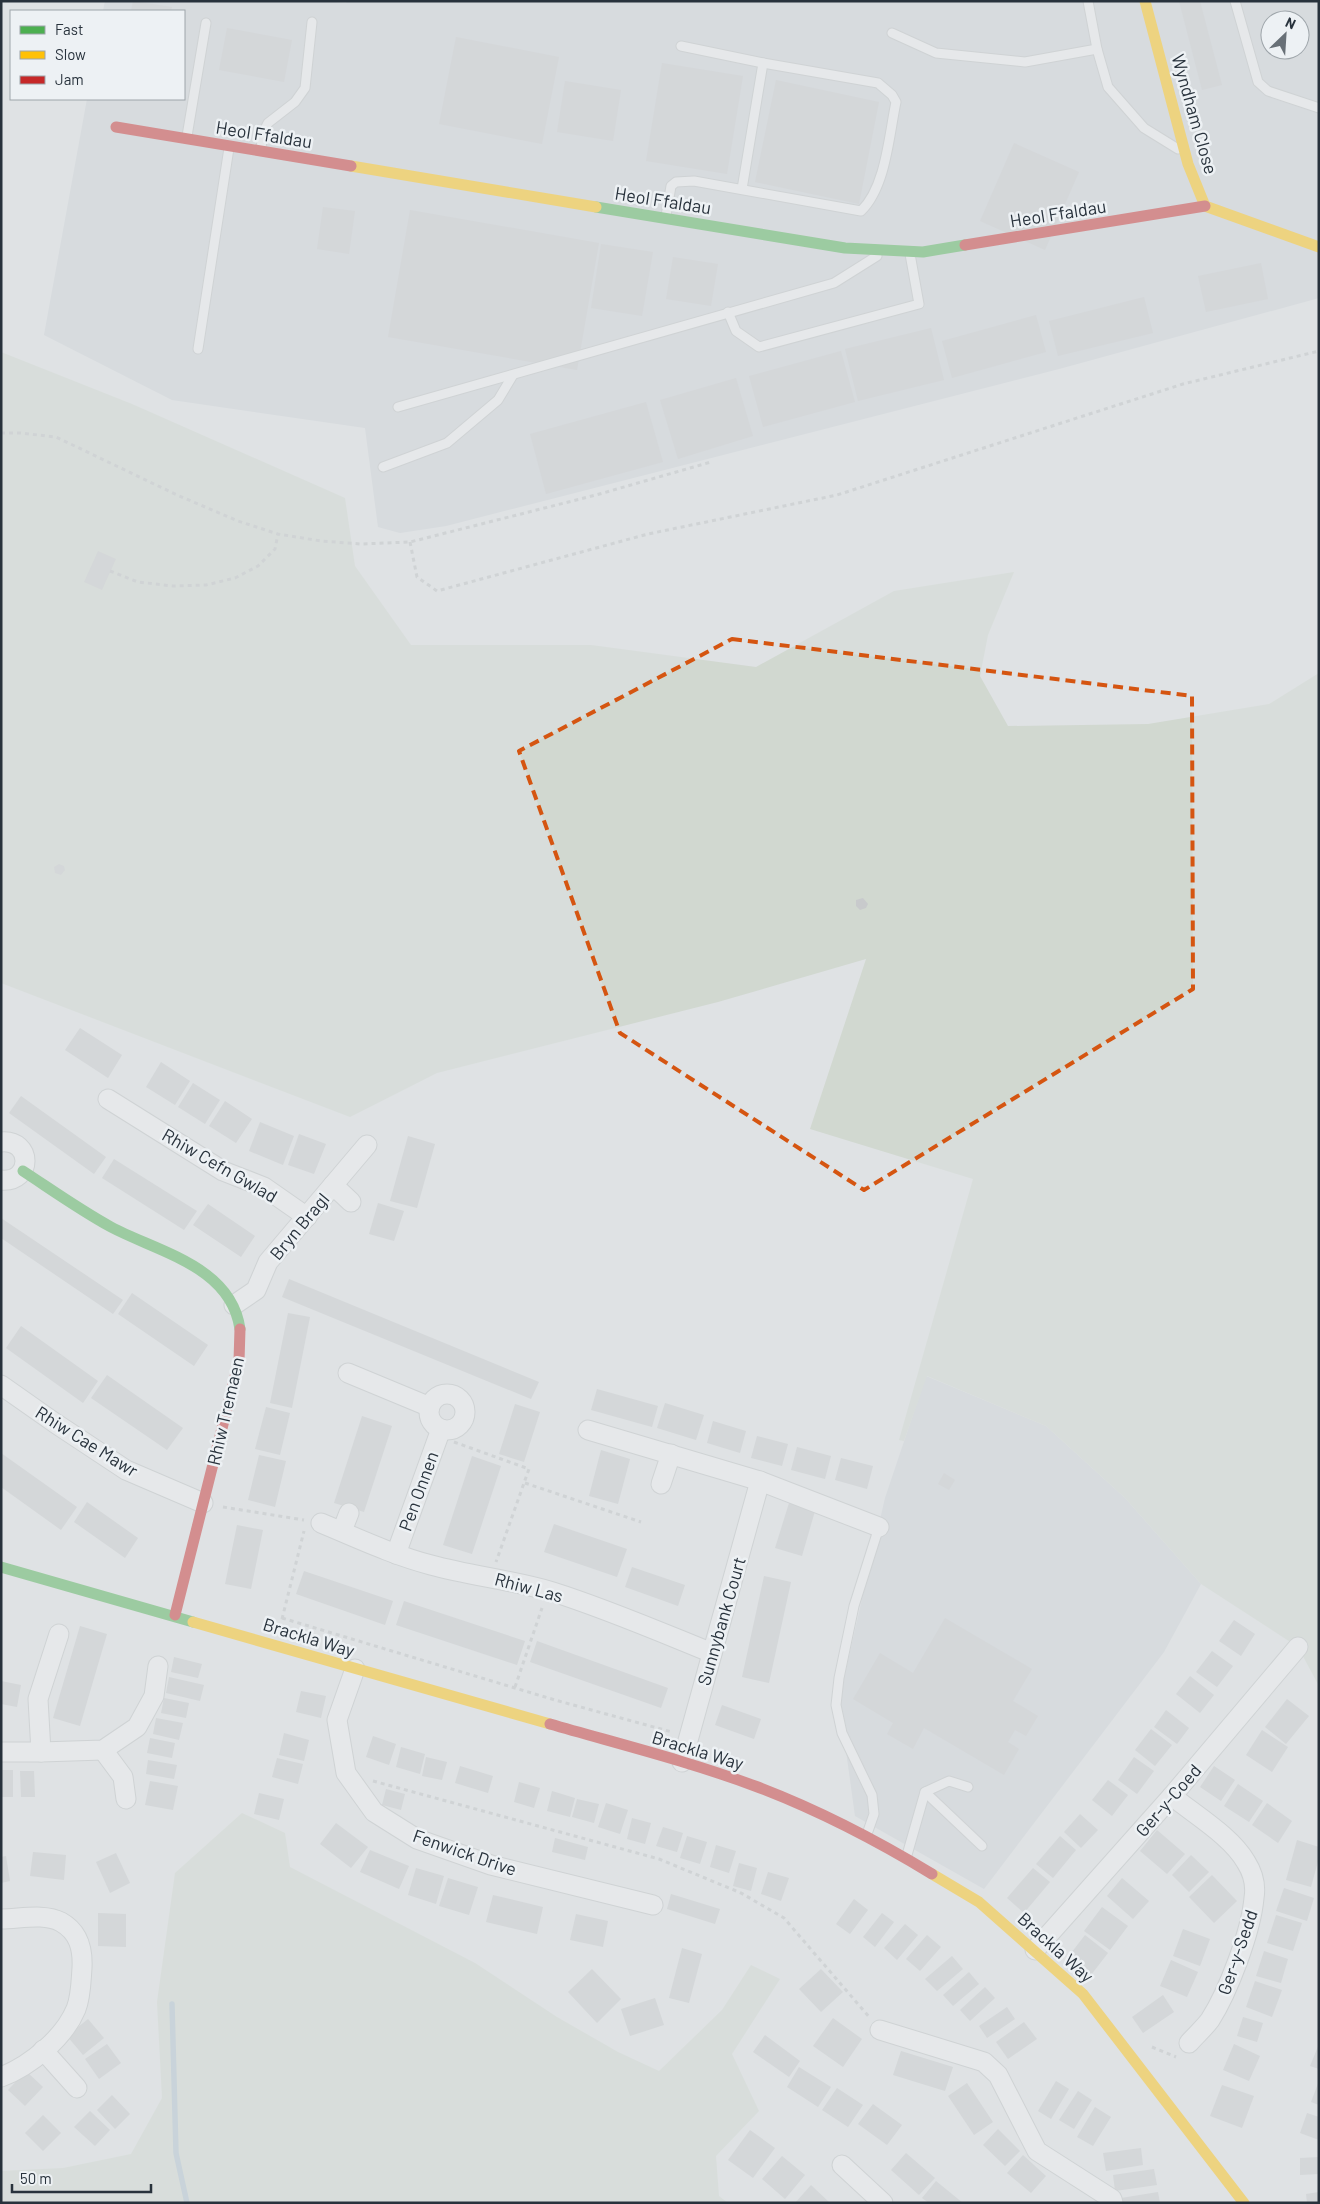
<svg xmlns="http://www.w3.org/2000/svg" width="1320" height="2204" viewBox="0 0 1320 2204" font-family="Barlow,sans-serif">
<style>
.built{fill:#ced2d7;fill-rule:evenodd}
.green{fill:#d1d8d0}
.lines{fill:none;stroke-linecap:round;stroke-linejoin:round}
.stream{stroke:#afc2ce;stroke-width:5.5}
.building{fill:#c8cacc}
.lane-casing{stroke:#bdc0c2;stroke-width:11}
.street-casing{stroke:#bdc0c2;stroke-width:21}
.path{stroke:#bec2c4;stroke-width:3;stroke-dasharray:4 4;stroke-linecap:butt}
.lane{stroke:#eff0f1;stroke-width:9}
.street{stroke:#eff0f1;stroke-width:19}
.fast{stroke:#4caf50;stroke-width:11}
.slow{stroke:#ffc107;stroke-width:11}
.jam{stroke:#c62828;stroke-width:11}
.marked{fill:none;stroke:#d55511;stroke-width:4;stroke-dasharray:10 6;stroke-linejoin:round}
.labels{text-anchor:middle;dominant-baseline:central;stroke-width:5;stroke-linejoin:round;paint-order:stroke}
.street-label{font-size:18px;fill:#28323c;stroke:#edf1f4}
</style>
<rect width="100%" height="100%" fill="#dfe2e4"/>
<g class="built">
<path d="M105 1H326L346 3 347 1H1319V298L1059 369 446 526 400 533 378 527 365 428 172 400 44 335 87 99H184V11H103ZM1270 20H1300V50H1270Z"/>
<polygon points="926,1376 1046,1426 1125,1498 1201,1584 1164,1652 984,1889 855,1816 839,1700 885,1498"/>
</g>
<g class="green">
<polygon points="1,352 132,404 345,498 355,566 411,645 591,645 756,667 894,591 1014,572 988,635 980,676 1008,726 1148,724 1269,704 1319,673 1319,1686 1298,1647 1201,1584 1125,1498 1046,1426 927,1376 904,1441 899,1440 973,1179 810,1129 866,959 718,1002 437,1073 350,1117 1,983"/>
<polygon points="242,1813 285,1833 290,1867 475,1963 557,2017 618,2052 659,2071 722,2010 751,1965 780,1979 732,2054 759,2111 716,2156 719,2196 728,2203 1,2203 1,2171 63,2168 131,2154 162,2098 157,2002 175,1873"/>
</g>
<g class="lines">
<polyline class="stream" points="172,2004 176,2153 187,2203"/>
</g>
<g class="building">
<polygon points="133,1 172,7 171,11 131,11"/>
<polygon points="1179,1 1200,1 1222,85 1202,90"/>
<polygon points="227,28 292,40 284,82 219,70"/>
<polygon points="456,37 559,57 542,144 439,124"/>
<polygon points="662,63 743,76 727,174 646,161"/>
<polygon points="776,80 879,102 859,204 755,182"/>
<polygon points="565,81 621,90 613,141 557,132"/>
<polygon points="1014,143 1079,172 1045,250 980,221"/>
<polygon points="323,207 355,211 349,254 317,249"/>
<polygon points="410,210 599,243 577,370 388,337"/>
<polygon points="601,244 653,252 642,316 591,308"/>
<polygon points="673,257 718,264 711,306 666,299"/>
<polygon points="1261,263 1268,299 1206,312 1198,276"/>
<polygon points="1144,297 1153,333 1058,356 1049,321"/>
<polygon points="1036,315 1046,352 952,378 942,341"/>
<polygon points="931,328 944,380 858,401 845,349"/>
<polygon points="841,351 855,402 763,427 749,376"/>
<polygon points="736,378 753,436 678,459 660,400"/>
<polygon points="646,402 663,462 546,494 530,434"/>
<polygon points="98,551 116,559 102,590 84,582"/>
<polygon points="59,864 64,866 65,870 61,875 55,873 54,867"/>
<polygon points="863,898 868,904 866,908 860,910 856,906 856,900"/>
<polygon points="80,1028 122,1055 108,1078 65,1050"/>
<polygon points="161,1062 190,1081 175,1105 146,1087"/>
<polygon points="193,1083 220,1100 205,1124 178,1107"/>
<polygon points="21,1096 106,1157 94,1174 9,1113"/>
<polygon points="225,1101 252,1119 236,1143 209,1126"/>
<polygon points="260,1122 294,1136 283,1165 249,1151"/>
<polygon points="299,1134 326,1144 314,1174 288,1165"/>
<polygon points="408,1136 435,1144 417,1208 390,1201"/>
<polygon points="114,1159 197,1211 184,1230 102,1178"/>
<polygon points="378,1203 404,1211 394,1241 369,1234"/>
<polygon points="208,1204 255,1236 241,1257 193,1225"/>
<polygon points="1,1218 123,1300 113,1314 1,1238"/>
<polygon points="289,1279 539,1382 531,1399 282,1297"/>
<polygon points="132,1293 208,1345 194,1366 118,1314"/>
<polygon points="288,1313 310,1317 292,1408 270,1403"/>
<polygon points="21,1326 98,1381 83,1403 6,1348"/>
<polygon points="107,1375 183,1428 167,1450 91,1398"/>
<polygon points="597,1389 658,1406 652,1427 591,1410"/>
<polygon points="665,1403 704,1415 696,1440 657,1428"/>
<polygon points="515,1404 540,1412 524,1462 499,1454"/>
<polygon points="266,1407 290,1413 280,1455 255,1449"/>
<polygon points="362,1416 392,1426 364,1512 334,1503"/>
<polygon points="713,1421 746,1431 740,1453 707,1443"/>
<polygon points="757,1436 788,1444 782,1466 751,1458"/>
<polygon points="797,1447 831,1456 825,1479 791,1470"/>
<polygon points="601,1450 630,1459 618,1504 589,1496"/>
<polygon points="1,1453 77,1507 61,1530 1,1487"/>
<polygon points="259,1455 286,1461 275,1507 248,1500"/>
<polygon points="472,1456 501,1466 472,1554 443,1545"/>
<polygon points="841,1458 873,1466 867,1489 835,1480"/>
<polygon points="944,1473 955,1480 949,1490 938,1484"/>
<polygon points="87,1502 138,1538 125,1558 74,1522"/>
<polygon points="789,1503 815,1511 802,1556 775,1548"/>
<polygon points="554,1524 627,1549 617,1577 544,1552"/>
<polygon points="237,1525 263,1530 251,1589 225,1584"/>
<polygon points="632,1567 685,1585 678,1606 625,1587"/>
<polygon points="304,1571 393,1601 385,1625 296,1594"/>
<polygon points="764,1576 791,1582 769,1683 742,1677"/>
<polygon points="404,1601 525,1641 517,1665 396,1625"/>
<polygon points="945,1618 1032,1669 1013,1701 1038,1716 1026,1736 1015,1730 1008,1742 1019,1749 1004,1775 924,1728 913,1749 887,1734 893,1723 853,1699 880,1653 913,1673"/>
<polygon points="1234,1620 1255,1634 1241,1656 1219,1641"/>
<polygon points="80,1626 107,1634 80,1726 53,1718"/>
<polygon points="537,1641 668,1688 661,1708 530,1662"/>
<polygon points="1212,1651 1233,1666 1217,1687 1196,1672"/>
<polygon points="174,1657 202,1664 198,1678 171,1672"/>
<polygon points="1190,1676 1214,1695 1200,1713 1176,1694"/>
<polygon points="169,1677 204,1685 200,1701 166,1693"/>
<polygon points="1,1681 21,1685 17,1707 1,1704"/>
<polygon points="301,1691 326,1696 321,1718 296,1712"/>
<polygon points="164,1698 189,1703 186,1718 161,1713"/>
<polygon points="1287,1699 1309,1716 1286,1744 1265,1727"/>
<polygon points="722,1705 761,1719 754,1739 715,1725"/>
<polygon points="1166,1710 1189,1728 1177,1744 1154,1727"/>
<polygon points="156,1718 183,1723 179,1740 153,1734"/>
<polygon points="1151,1729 1172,1745 1155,1766 1135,1750"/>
<polygon points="1262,1730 1288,1747 1272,1772 1246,1755"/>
<polygon points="284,1733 309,1740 304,1761 279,1755"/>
<polygon points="373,1736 396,1744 389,1765 366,1757"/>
<polygon points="150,1738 175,1743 172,1758 147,1753"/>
<polygon points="401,1747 425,1754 420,1774 396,1767"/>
<polygon points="426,1757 447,1762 442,1780 422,1776"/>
<polygon points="1134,1757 1154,1771 1137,1794 1118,1780"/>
<polygon points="277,1758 303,1764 298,1784 272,1777"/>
<polygon points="148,1760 177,1765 174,1779 146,1774"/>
<polygon points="460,1766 493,1776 488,1793 455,1783"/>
<polygon points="1214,1766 1235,1780 1221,1801 1200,1787"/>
<rect x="1" y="1770" width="12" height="27"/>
<polygon points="20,1771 34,1771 35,1797 21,1797"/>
<polygon points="1108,1780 1128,1795 1112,1816 1092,1800"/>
<polygon points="150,1781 178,1786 173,1810 145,1805"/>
<polygon points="519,1782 540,1788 534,1808 514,1802"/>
<polygon points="1238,1784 1263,1801 1249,1822 1224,1806"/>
<polygon points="386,1789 405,1794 401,1810 382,1805"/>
<polygon points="552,1791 575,1798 570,1817 547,1811"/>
<polygon points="259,1793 284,1799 279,1820 254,1814"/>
<polygon points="577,1799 599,1804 594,1823 572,1817"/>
<polygon points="606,1803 628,1810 620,1834 598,1827"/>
<polygon points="1267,1803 1292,1821 1278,1843 1252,1825"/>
<polygon points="1080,1814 1098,1830 1081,1848 1064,1832"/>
<polygon points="632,1818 651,1823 645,1844 627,1839"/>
<polygon points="336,1823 368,1847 351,1868 320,1844"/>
<polygon points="663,1827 683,1833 677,1852 656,1846"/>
<polygon points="1157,1830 1185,1854 1167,1874 1140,1851"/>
<polygon points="687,1836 707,1842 700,1864 680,1858"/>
<polygon points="1060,1836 1076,1850 1053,1878 1036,1864"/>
<polygon points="555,1838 588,1847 585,1860 552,1852"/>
<polygon points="1297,1840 1319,1847 1319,1858 1311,1887 1286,1880"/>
<polygon points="716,1845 736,1851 729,1873 710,1867"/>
<polygon points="370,1850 409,1866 399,1889 360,1872"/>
<polygon points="33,1852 66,1855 64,1880 30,1876"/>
<polygon points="116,1853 130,1883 110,1893 96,1862"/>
<polygon points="1191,1855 1209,1872 1189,1892 1172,1875"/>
<polygon points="6,1856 10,1881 1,1883 1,1857"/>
<polygon points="739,1863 757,1868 751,1891 733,1886"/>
<polygon points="416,1868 444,1876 436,1904 408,1895"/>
<polygon points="1033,1868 1050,1882 1024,1913 1007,1898"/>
<polygon points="768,1872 789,1878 781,1901 761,1894"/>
<polygon points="1212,1875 1237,1901 1214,1923 1189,1897"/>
<polygon points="448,1878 478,1887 469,1915 439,1906"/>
<polygon points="1122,1878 1149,1901 1133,1919 1107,1896"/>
<polygon points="1284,1888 1314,1898 1307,1921 1276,1911"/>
<polygon points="671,1894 720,1909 715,1924 667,1909"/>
<polygon points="493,1895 543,1907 537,1934 486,1922"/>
<polygon points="854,1899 868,1910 850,1934 836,1924"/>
<polygon points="1102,1907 1128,1926 1110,1950 1084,1931"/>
<polygon points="98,1913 126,1914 126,1947 98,1946"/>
<polygon points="882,1913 894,1922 875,1947 863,1937"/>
<polygon points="576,1914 608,1921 603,1947 570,1940"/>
<polygon points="1276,1915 1302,1923 1293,1951 1267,1943"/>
<polygon points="905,1924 918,1935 897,1960 884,1948"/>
<polygon points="1183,1929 1210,1939 1200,1966 1173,1956"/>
<polygon points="927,1935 941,1947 920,1971 906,1959"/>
<polygon points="1085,1935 1108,1953 1091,1975 1068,1957"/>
<polygon points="682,1948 702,1954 689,2003 669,1998"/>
<polygon points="1264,1951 1288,1959 1281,1983 1256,1976"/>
<polygon points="952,1956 963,1969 937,1991 925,1979"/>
<polygon points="1171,1960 1198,1972 1187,1997 1160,1986"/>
<polygon points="592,1969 621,1999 597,2023 568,1992"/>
<polygon points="821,1969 843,1992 821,2012 799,1989"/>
<polygon points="969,1972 979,1984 953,2006 943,1995"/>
<polygon points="1255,1981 1282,1990 1272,2017 1246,2007"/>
<polygon points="985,1987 995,1998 970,2021 960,2010"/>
<polygon points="1163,1995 1174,2012 1143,2033 1132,2017"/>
<polygon points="655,1998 664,2025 630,2036 621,2009"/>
<polygon points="1007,2007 1015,2019 987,2038 979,2026"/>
<polygon points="1243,2017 1263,2023 1257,2042 1237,2036"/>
<polygon points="833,2018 862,2039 843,2067 813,2046"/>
<polygon points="88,2019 104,2038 83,2055 67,2036"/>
<polygon points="1024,2022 1037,2039 1008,2059 996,2042"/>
<polygon points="765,2035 800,2061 789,2077 753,2052"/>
<polygon points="107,2044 121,2063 99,2079 85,2059"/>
<polygon points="1234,2044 1260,2056 1249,2081 1223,2070"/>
<polygon points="1319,2044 1319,2069 1310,2066"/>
<polygon points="901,2051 953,2067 945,2091 893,2075"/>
<polygon points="799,2067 831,2087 818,2107 787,2087"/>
<polygon points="26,2071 43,2087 25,2106 8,2090"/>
<polygon points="1056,2081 1069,2089 1051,2119 1038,2111"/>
<polygon points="1319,2081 1319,2105 1311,2102"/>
<polygon points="967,2083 993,2122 974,2135 948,2096"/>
<polygon points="1222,2085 1254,2096 1242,2128 1210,2116"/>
<polygon points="837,2088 863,2105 848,2127 822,2110"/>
<polygon points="1078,2091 1092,2100 1074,2129 1059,2120"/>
<polygon points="112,2095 130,2114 115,2129 97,2110"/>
<polygon points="873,2104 902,2125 887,2145 858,2124"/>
<polygon points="1095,2107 1111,2117 1093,2146 1077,2137"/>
<polygon points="90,2111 110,2130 95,2146 74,2127"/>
<polygon points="1307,2113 1319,2117 1319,2140 1300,2133"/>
<polygon points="43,2115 61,2133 43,2151 25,2133"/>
<polygon points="998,2129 1020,2151 1005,2166 983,2145"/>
<polygon points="750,2130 775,2148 753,2178 728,2160"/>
<polygon points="1141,2148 1143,2165 1106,2171 1103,2153"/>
<polygon points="906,2153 935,2178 919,2195 891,2170"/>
<polygon points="1023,2155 1046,2176 1031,2193 1007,2173"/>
<polygon points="782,2156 805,2175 785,2199 762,2179"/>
<polygon points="1319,2157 1319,2174 1300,2175 1300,2158"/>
<polygon points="1154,2169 1157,2185 1115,2191 1113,2175"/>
<polygon points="936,2181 963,2203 929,2203 922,2198"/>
<polygon points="811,2185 830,2203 795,2203"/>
<polygon points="1158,2192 1160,2203 1122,2203 1121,2198"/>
<polygon points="1319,2192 1319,2203 1307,2203 1306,2194"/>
</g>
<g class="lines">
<defs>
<g id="lane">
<polyline points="1088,1 1097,49 1108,87 1144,128 1178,149"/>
<polyline points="1235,1 1258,82 1268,91 1319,108"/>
<polyline points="892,33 936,53 1025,62 1097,49"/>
<polyline points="681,46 763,63 742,189"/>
<polyline points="187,136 206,23"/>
<polyline points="261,148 263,133 268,123 295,102 305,88 312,22"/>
<path d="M666 216 671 186 676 182 694 181 861 211C886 187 889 135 896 102L892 95 878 83 763 63"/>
<polyline points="728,312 736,331 759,347 919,304 910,254"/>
<polyline points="198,349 229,148"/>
<polyline points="398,407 834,283 877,256"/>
<polyline points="383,467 447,443 498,400 513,375"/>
<polyline points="925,1792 982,1846"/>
<polyline points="867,1834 874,1814 872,1795 842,1733 836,1705 839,1678 854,1606 879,1527"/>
<polyline points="907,1855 925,1792 949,1781 968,1787"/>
</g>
<g id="street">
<polyline points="108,1099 223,1171 264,1187 307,1217"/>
<path d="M1 1142C33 1139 33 1183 1 1180"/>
<polyline points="333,1185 351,1202"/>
<polyline points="234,1305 256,1290 268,1262 367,1145"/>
<polyline points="348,1373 430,1407"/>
<polyline points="1,1385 55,1423 126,1470 203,1503"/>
<circle cx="447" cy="1412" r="18"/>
<polyline points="588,1430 760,1481 879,1527"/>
<polyline points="661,1484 671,1454"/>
<path d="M321 1523C357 1538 393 1555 431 1565 471 1576 513 1580 553 1592 607 1609 660 1632 712 1653"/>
<polyline points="342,1531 349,1513"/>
<polyline points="396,1554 441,1429"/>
<polyline points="355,1669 337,1720 346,1773 374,1812 417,1839 491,1865 653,1905"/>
<polyline points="103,1750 123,1777 126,1799"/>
<polyline points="1,1752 41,1752 103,1750 137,1727 154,1696 158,1666"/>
<polyline points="41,1752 38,1699 59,1634"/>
<polyline points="682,1762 760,1481"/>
<path d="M1172 1796C1195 1815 1231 1836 1246 1862 1253 1873 1256 1886 1254 1898 1251 1932 1228 1992 1210 2020 1204 2028 1196 2035 1189 2043"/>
<path d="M1 1919C20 1919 44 1913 61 1922 79 1932 83 1949 82 1968 81 1981 81 1997 76 2009 64 2038 30 2066 1 2077"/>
<polyline points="1035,1950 1172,1796 1298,1647"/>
<polyline points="880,2030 984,2062 998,2075 1037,2151 1112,2199 1113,2203"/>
<polyline points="43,2050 77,2088"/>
<polyline points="842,2165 883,2203"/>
</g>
</defs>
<use href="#lane" class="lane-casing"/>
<use href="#street" class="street-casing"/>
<g class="path">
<polyline points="1,433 20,433 56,437 177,495 238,521 278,534 321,541 361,544 410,542 596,495 711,462"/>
<polyline points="410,542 417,577 437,591 648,534 837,495 1183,384 1319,351"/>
<polyline points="110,571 138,582 173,586 206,585 235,578 258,566 275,549 278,534"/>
<polyline points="454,1442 529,1469 496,1562"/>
<polyline points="525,1483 641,1522"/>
<polyline points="223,1507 304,1520"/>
<polyline points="282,1618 555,1700 672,1732"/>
<polyline points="282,1619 304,1531"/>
<polyline points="515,1687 542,1608"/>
<polyline points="373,1781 659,1859 741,1893 784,1918 870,2018"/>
<polyline points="1152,2047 1176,2057"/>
</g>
<use href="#lane" class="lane"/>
<use href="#street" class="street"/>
<g class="fast">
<polyline points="596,207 845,248 923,252 965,245"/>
<path d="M23 1171C52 1190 80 1210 111 1227 158 1252 231 1266 240 1329"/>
<polyline points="1,1567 193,1622"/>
</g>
<g class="slow">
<polyline points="1145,1 1188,164 1205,206 1319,247"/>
<polyline points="351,166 596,207"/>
<polyline points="193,1622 550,1724"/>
<polyline points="932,1874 979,1902 1083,1994 1244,2203"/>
</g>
<g class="jam">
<polyline points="116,127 351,166"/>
<polyline points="965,245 1205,206"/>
<polyline points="175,1615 239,1361 240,1329"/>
<path d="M550 1724C619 1744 688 1761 755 1786 816 1809 876 1840 932 1874"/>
</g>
</g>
<path d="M0 0H1320V2204H0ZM732 639 1192 696 1193 989 864 1190 620 1033 519 751Z" fill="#dfe2e4" fill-opacity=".55" fill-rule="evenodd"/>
<path class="marked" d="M732 639 1192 696 1193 989 864 1190 620 1033 519 751Z"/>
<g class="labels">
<g class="street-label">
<text transform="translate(1195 114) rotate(74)">Wyndham Close</text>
<text transform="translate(264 134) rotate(9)">Heol Ffaldau</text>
<text transform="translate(663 200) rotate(9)">Heol Ffaldau</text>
<text transform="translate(1058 213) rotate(-9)">Heol Ffaldau</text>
<text transform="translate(220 1165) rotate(30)">Rhiw Cefn Gwlad</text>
<text transform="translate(299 1226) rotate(-50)">Bryn Bragl</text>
<text transform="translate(225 1411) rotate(-77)">Rhiw Tremaen</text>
<text transform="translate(87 1441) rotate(32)">Rhiw Cae Mawr</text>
<text transform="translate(418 1491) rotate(-70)">Pen Onnen</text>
<text transform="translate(529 1587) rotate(15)">Rhiw Las</text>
<text transform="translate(721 1621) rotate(-74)">Sunnybank Court</text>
<text transform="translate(309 1637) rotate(17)">Brackla Way</text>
<text transform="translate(698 1750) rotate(17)">Brackla Way</text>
<text transform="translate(1168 1800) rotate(-49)">Ger-y-Coed</text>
<text transform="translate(465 1852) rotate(19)">Fenwick Drive</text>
<text transform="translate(1056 1947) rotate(42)">Brackla Way</text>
<text transform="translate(1237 1952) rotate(-71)">Ger-y-Sedd</text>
</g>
</g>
<rect width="1320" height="2204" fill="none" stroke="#28323c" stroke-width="5"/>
<rect x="10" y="10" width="175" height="90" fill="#edf1f4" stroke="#9ea5aa"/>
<rect x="20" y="26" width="25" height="8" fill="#4caf50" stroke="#9ea5aa"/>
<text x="55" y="35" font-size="15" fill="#28323c">Fast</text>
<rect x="20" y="51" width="25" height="8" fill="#ffc107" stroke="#9ea5aa"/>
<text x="55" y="60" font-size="15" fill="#28323c">Slow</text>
<rect x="20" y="76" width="25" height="8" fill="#c62828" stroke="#9ea5aa"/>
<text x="55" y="85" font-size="15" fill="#28323c">Jam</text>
<g transform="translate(1285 35) rotate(25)"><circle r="24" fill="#edf1f4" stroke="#9ea5aa"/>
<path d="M0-4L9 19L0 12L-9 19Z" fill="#687077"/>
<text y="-8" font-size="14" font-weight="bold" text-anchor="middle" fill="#28323c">N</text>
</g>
<path d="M12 2184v8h139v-8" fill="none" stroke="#28323c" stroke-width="2.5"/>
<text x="20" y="2184" font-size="15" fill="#28323c" stroke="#edf1f4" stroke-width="4" paint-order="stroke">50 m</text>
</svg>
